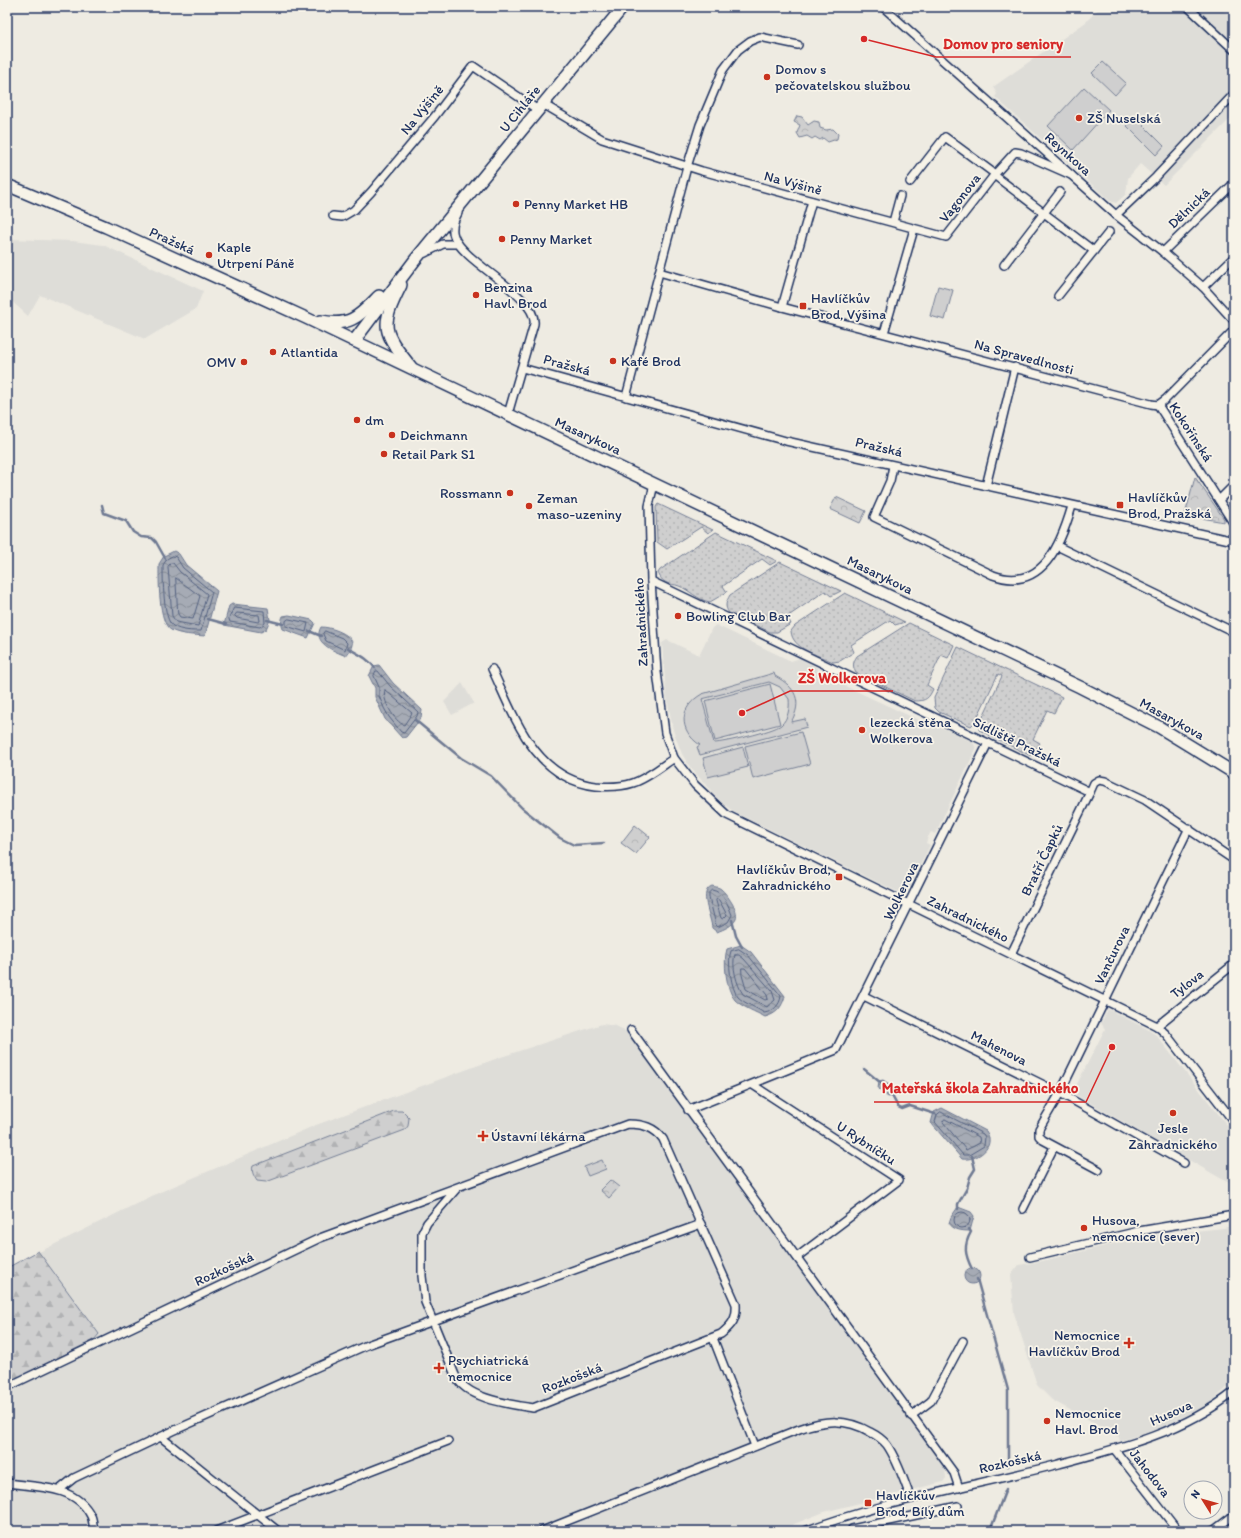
<svg xmlns="http://www.w3.org/2000/svg" width="1241" height="1538" viewBox="0 0 1241 1538" font-family="Itim,sans-serif">
<style>
.built{fill:#deddd8}
.grass{fill:url(#grass-dots);stroke:#757f96}
.forest{fill:url(#forest-firs);stroke:#757f96}
.park{fill:url(#park-crowns);stroke:#757f96}
.pitch{fill:#cfcfcf;stroke:#757f96;fill-rule:evenodd}
.water{fill:url(#water-waves);stroke:#6e7992}
.lines{fill:none;stroke-linecap:round;stroke-linejoin:round}
.shore{stroke:#536181;stroke-width:1}
.stream{stroke:#6e7992;stroke-width:2.5}
.minor-casing{stroke:#1b2f5e;stroke-width:10}
.primary-casing{stroke:#1b2f5e;stroke-width:14}
.minor{stroke:#f7f3e8;stroke-width:7}
.primary{stroke:#f7f3e8;stroke-width:11}
.poi-dot{fill:#c8321e;stroke:#f7f3e8;stroke-width:1.5}
.labels{text-anchor:middle;dominant-baseline:central;stroke-width:3.5;stroke-linejoin:round;paint-order:stroke}
.poi-label{font-size:14px;fill:#1b2f5e;stroke:#f7f3e8;text-anchor:start}
.street-label{font-size:14px;fill:#1b2f5e;stroke:#f7f3e8}
.leader{fill:none;stroke:#d62828;stroke-width:1.5}
.callout-dot{fill:#d62828;stroke:#f7f3e8;stroke-width:1.5}
.callout-label{font-size:15px;text-anchor:middle;font-weight:bold;fill:#d62828;stroke:#f7f3e8;stroke-width:3.5;stroke-linejoin:round;paint-order:stroke}
</style>
<defs>
<pattern id="grass-dots" width="8" height="8" patternUnits="userSpaceOnUse"><rect width="8" height="8" fill="#cfcfcf"/><path d="M2 2h.1M6 6h.1" fill="none" stroke="#b1b2b4" stroke-width="1.8" stroke-linecap="round"/></pattern>
<pattern id="forest-firs" width="22" height="20" patternUnits="userSpaceOnUse"><rect width="22" height="20" fill="#cfcfcf"/><path d="M5 1l3.5 6h-7zM16 11l3.5 6h-7z" fill="#b1b2b4"/></pattern>
<pattern id="park-crowns" width="20" height="18" patternUnits="userSpaceOnUse"><rect width="20" height="18" fill="#cfcfcf"/><path d="M2 6a3 3 0 1 1 6 0M12 15a3 3 0 1 1 6 0" fill="none" stroke="#b1b2b4"/></pattern>
<pattern id="water-waves" width="16" height="10" patternUnits="userSpaceOnUse"><rect width="16" height="10" fill="#a6abb5"/><path d="M0 5q4-4 8 0t8 0" fill="none" stroke="#868c96"/></pattern>
</defs>
<rect width="100%" height="100%" fill="#eeebe2"/>
<filter id="ink" filterUnits="userSpaceOnUse"><feTurbulence type="fractalNoise" baseFrequency=".025" numOctaves="2"/><feDisplacementMap in="SourceGraphic" scale="8" xChannelSelector="R" yChannelSelector="G"/><feConvolveMatrix kernelMatrix="1 2 1 2 8 2 1 2 1" color-interpolation-filters="sRGB"/></filter>
<g filter="url(#ink)">
<g class="built">
<polygon points="1100,7 1215,7 1234,17 1234,115 1164,185 1140,164 1128,178 1126,194 1116,203 1110,201 995,97 997,94 993,87 1086,22"/>
<polygon points="7,239 73,241 103,245 203,291 196,309 145,339 40,295 28,316 7,297"/>
<polygon points="716,625 791,661 800,658 817,668 819,674 927,724 934,723 973,742 976,749 935,834 931,832 928,837 926,843 930,845 910,887 906,891 896,891 734,812 719,800 690,767 682,754 673,730 666,693 662,643 667,640 699,655 712,628"/>
<polygon points="462,683 474,703 452,715 444,702"/>
<polygon points="1108,1009 1147,1029 1156,1035 1234,1134 1234,1186 1071,1092 1070,1089 1075,1088 1105,1029 1101,1023"/>
<polygon points="602,1024 616,1026 626,1031 945,1468 946,1478 943,1482 824,1512 777,1531 7,1531 7,1268 158,1193 316,1125 498,1058"/>
<polygon points="1234,1225 1234,1372 1231,1384 1208,1405 1157,1429 1120,1441 1119,1437 1052,1400 1037,1385 1014,1313 1011,1275 1019,1265 1042,1261 1146,1236 1224,1228"/>
</g>
<g class="grass">
<polygon points="658,504 713,530 708,533 701,527 667,549 657,542 656,507"/>
<path d="M716 532 777 561 770 565 762 559 723 586 727 592 710 602C697 600 690 590 679 586 675 584 670 585 667 583 662 581 660 577 658 573L660 570Z"/>
<path d="M780 562 841 591 831 596 825 591 787 617 791 624 777 632H770L729 613C724 606 726 602 730 595Z"/>
<path d="M845 593 905 622 895 625 890 620 851 645 854 652 840 661 833 662C818 655 792 649 791 631L795 626Z"/>
<path d="M909 623 954 645 948 658 941 655 927 685 933 689C929 698 926 701 915 701L856 673C852 666 853 662 857 656Z"/>
<polygon points="958,647 1062,697 1054,713 1047,710 1033,739 1040,743 1031,756 979,730 980,723 1002,676 998,674 975,722 971,726 939,712 935,708 934,698"/>
</g>
<g class="forest">
<path d="M394 1111H402L409 1118 408 1126 405 1130 266 1182 257 1181C254 1176 251 1172 253 1166Z"/>
<polygon points="38,1251 99,1334 94,1340 7,1383 7,1268"/>
</g>
<g class="park">
<polygon points="797,116 802,117 808,125 814,121 819,122 820,128 826,130 833,129 838,134 837,139 828,142 823,138 820,140 815,137 812,139 807,136 800,138 797,133 800,125 794,122"/>
<polygon points="1195,477 1224,519 1224,522 1185,515"/>
<polygon points="836,497 866,511 860,523 830,509"/>
<polygon points="635,825 650,837 636,854 621,843"/>
<polygon points="610,1180 619,1187 609,1198 600,1190"/>
</g>
<g class="pitch">
<polygon points="1103,62 1126,83 1115,95 1092,73"/>
<polygon points="1084,87 1109,110 1073,150 1048,126"/>
<polygon points="1135,117 1164,146 1156,155 1127,126"/>
<polygon points="938,286 953,290 945,320 930,316"/>
<path d="M774 673 775 676C796 687 803 702 791 722L805 719 807 727 700 755 697 747 700 745C678 730 679 707 702 694ZM769 682 780 687 789 699C790 708 788 719 781 725 774 731 723 743 714 743L702 699Z"/>
<polygon points="770,684 780,724 715,741 705,701"/>
<polygon points="801,732 810,764 753,779 745,746"/>
<polygon points="743,747 748,767 708,777 703,758"/>
<polygon points="602,1160 606,1169 588,1176 584,1167"/>
</g>
<g class="water">
<path d="M174 551 179 554 186 565 217 591 205 636C194 635 181 635 171 630 158 623 159 578 159 564L164 556Z"/>
<polygon points="232,604 268,608 270,620 266,629 261,632 224,625 229,606"/>
<path d="M289 615 312 620 315 623 308 638 283 629C281 624 281 621 283 616Z"/>
<path d="M321 627C330 627 349 633 352 642 353 647 348 653 346 656 334 651 312 643 321 627Z"/>
<polygon points="379,665 393,683 422,710 421,718 406,737 402,738 385,719 375,697 375,688 369,676 374,666"/>
<path d="M712 886C715 887 719 887 721 889 727 894 739 911 736 919 733 926 724 929 717 932L712 928C711 916 698 891 712 886Z"/>
<path d="M741 945 751 952 785 996C782 1007 777 1014 765 1017 756 1012 742 1007 735 1000 726 990 723 961 727 949Z"/>
<polygon points="883,1080 895,1088 893,1096 888,1097 878,1089 879,1081"/>
<path d="M942 1108 986 1131C997 1147 977 1161 962 1159L931 1123 934 1112Z"/>
<path d="M958 1207 971 1212 974 1216 970 1231C962 1231 953 1230 949 1223L951 1217Z"/>
<circle cx="972" cy="1276" r="8"/>
</g>
<g class="lines">
<g class="shore">
<path d="M173 556 176 557 183 568 212 592 201 631C193 631 181 631 173 626 163 620 163 578 163 565L167 559Z"/>
<polygon points="171,563 173,563 180,572 207,594 198,626 176,622 172,616 168,567"/>
<polygon points="176,578 200,596 193,619 180,617 178,614"/>
<polygon points="234,608 264,611 265,623 260,627 230,622 229,619"/>
<polygon points="237,613 259,615 260,621 258,622 237,618 235,616"/>
<polygon points="289,619 308,623 306,632 286,626 286,621"/>
<polygon points="325,631 342,638 347,643 345,650 326,641 323,634"/>
<polygon points="376,671 378,671 390,686 418,712 417,716 404,733 401,732 389,717 384,708 379,696 379,687 374,676"/>
<path d="M385 690 412 713 404 725C395 722 381 699 385 690Z"/>
<path d="M712 890C724 892 728 905 732 915L728 922 718 927 716 925 709 897V893Z"/>
<polygon points="717,899 719,900 727,915 723,919 721,918 716,901"/>
<path d="M739 949 748 955 781 996C780 1005 773 1012 764 1013 757 1008 744 1003 738 997 731 989 727 960 731 951Z"/>
<path d="M735 955H739L744 959 772 991 775 1000 767 1007 743 994C737 986 731 964 735 955Z"/>
<polygon points="742,968 745,968 767,995 768,999 765,1000 746,989 742,975"/>
<polygon points="941,1112 983,1134 985,1137 984,1146 969,1155 963,1155 935,1122 937,1115"/>
<polygon points="945,1119 979,1137 980,1143 966,1150 943,1122"/>
<circle cx="962" cy="1220" r="8"/>
</g>
<g class="stream">
<polyline points="102,505 104,513 126,521 133,532 141,537 152,538 156,542 165,558"/>
<polyline points="208,619 226,624"/>
<polyline points="267,620 283,624"/>
<polyline points="309,631 321,636"/>
<path d="M348 648C358 654 368 658 375 668"/>
<polyline points="415,720 461,758 491,776 522,808 560,838 574,845 604,843"/>
<polyline points="732,920 736,936 742,947"/>
<polyline points="864,1069 881,1083"/>
<polyline points="891,1094 898,1107 902,1109 910,1106 935,1114"/>
<polyline points="958,1209 958,1204 967,1188 970,1177 975,1169 972,1156"/>
<path d="M969 1229 971 1232C963 1246 965 1255 972 1269"/>
<polyline points="977,1279 1008,1390 1008,1466"/>
<polyline points="990,1531 1006,1489"/>
</g>
<defs>
<g id="minor">
<polyline points="883,7 1116,215 1163,252 1203,287 1234,321"/>
<polyline points="1188,7 1234,50"/>
<polyline points="543,104 602,139 702,171 946,237 995,174 1015,152 1021,153 1071,175"/>
<polyline points="994,175 1094,251"/>
<polyline points="910,182 945,137 995,174"/>
<path d="M458 213C454 220 451 228 454 236 462 262 538 296 534 324L508 414"/>
<polyline points="1116,215 1156,177 1234,94"/>
<polyline points="333,216 342,217 354,210 371,192 435,116 473,66 538,110"/>
<polyline points="893,222 900,196"/>
<polyline points="1163,252 1234,183"/>
<polyline points="425,253 443,244 458,244"/>
<polyline points="1004,265 1060,192"/>
<polyline points="659,272 782,307 1151,404 1158,405"/>
<polyline points="1203,287 1234,257"/>
<polyline points="1058,296 1109,232"/>
<polyline points="782,307 812,201"/>
<polyline points="884,333 914,229"/>
<polyline points="522,368 786,441 1234,541"/>
<polyline points="626,397 687,167 700,125 723,70 738,50 750,41 760,37 798,45"/>
<polyline points="1158,405 1234,524"/>
<polyline points="1158,405 1166,399 1234,330"/>
<path d="M893 466 890 481 874 517 993 575C1042 593 1061 544 1072 506"/>
<polyline points="654,484 649,506 651,581 657,672 665,733 674,758 695,785 727,815 1157,1026 1166,1034 1234,1122"/>
<polyline points="986,486 1015,367"/>
<polyline points="1219,500 1234,485"/>
<polyline points="1057,546 1234,632"/>
<polyline points="651,581 1090,792"/>
<path d="M492 669C515 718 535 779 596 786 608 787 621 787 633 783 648 778 661 767 674 758"/>
<polyline points="1011,954 1090,792 1094,783 1099,780 1105,781 1145,800 1234,860"/>
<polyline points="864,996 1060,1093 1184,1163"/>
<polyline points="1157,1026 1234,964"/>
<polyline points="631,1030 954,1473 959,1488"/>
<polyline points="753,1085 899,1180 797,1257"/>
<polyline points="688,1110 836,1050 988,743"/>
<polyline points="1099,1170 1043,1140 1039,1136 1039,1129 1060,1093 1189,828"/>
<polyline points="1023,1209 1054,1147"/>
<polyline points="1030,1257 1139,1231 1234,1215"/>
<polyline points="713,1338 755,1446"/>
<path d="M7 1387 320 1238 628 1124C643 1124 654 1127 663 1139L736 1304C737 1319 732 1325 721 1334L533 1408C509 1404 466 1399 455 1375L425 1302 422 1276V1233L427 1223 458 1187"/>
<polyline points="911,1416 931,1401 963,1341"/>
<polyline points="161,1437 278,1531"/>
<polyline points="1115,1450 1178,1531"/>
<path d="M7 1483C36 1487 76 1485 91 1516 93 1520 93 1526 94 1531"/>
<polyline points="59,1490 74,1478 173,1431 367,1345 701,1224"/>
<polyline points="852,1529 958,1506"/>
<polyline points="216,1531 448,1441"/>
<path d="M542 1531 799 1429C825 1420 846 1418 870 1432 876 1435 883 1440 887 1445 898 1461 904 1481 911 1499"/>
<path d="M805 1531C887 1500 974 1486 1059 1464 1120 1448 1184 1432 1234 1392"/>
<polyline points="1213,1531 1234,1515"/>
</g>
<g id="primary">
<polyline points="7,185 106,227 306,318 1080,687 1159,727 1234,773"/>
<path d="M401 285C380 327 382 331 411 367"/>
<path d="M321 321C351 327 359 316 379 296"/>
<polyline points="354,341 415,260 623,7"/>
</g>
</defs>
<use href="#minor" class="minor-casing"/>
<use href="#primary" class="primary-casing"/>
<use href="#minor" class="minor"/>
<use href="#primary" class="primary"/>
</g>
</g>
<g class="poi-dot">
<circle cx="767" cy="77" r="4"/>
<circle cx="1079" cy="118" r="4"/>
<circle cx="516" cy="204" r="4"/>
<circle cx="502" cy="239" r="4"/>
<circle cx="209" cy="255" r="4"/>
<circle cx="476" cy="295" r="4"/>
<rect x="799" y="302" width="8" height="8" rx="2"/>
<circle cx="273" cy="352" r="4"/>
<circle cx="613" cy="361" r="4"/>
<circle cx="244" cy="362" r="4"/>
<circle cx="357" cy="420" r="4"/>
<circle cx="392" cy="435" r="4"/>
<circle cx="384" cy="454" r="4"/>
<circle cx="510" cy="493" r="4"/>
<rect x="1116" y="501" width="8" height="8" rx="2"/>
<circle cx="529" cy="506" r="4"/>
<circle cx="678" cy="616" r="4"/>
<circle cx="862" cy="730" r="4"/>
<rect x="835" y="873" width="8" height="8" rx="2"/>
<circle cx="1173" cy="1113" r="4"/>
<path d="M481 1130h4v4h4v4h-4v4h-4v-4h-4v-4h4z"/>
<circle cx="1084" cy="1228" r="4"/>
<path d="M1127 1337h4v4h4v4h-4v4h-4v-4h-4v-4h4z"/>
<path d="M437 1362h4v4h4v4h-4v4h-4v-4h-4v-4h4z"/>
<circle cx="1047" cy="1421" r="4"/>
<rect x="864" y="1499" width="8" height="8" rx="2"/>
</g>
<g class="labels">
<g class="poi-label">
<text x="775" y="69">Domov s<tspan x="775" dy="16">pečovatelskou službou</tspan></text>
<text x="1087" y="118">ZŠ Nuselská</text>
<text x="524" y="204">Penny Market HB</text>
<text x="510" y="239">Penny Market</text>
<text x="217" y="247">Kaple<tspan x="217" dy="16">Utrpení Páně</tspan></text>
<text x="484" y="287">Benzina<tspan x="484" dy="16">Havl. Brod</tspan></text>
<text x="811" y="298">Havlíčkův<tspan x="811" dy="16">Brod, Výšina</tspan></text>
<text x="281" y="352">Atlantida</text>
<text x="621" y="361">Kafé Brod</text>
<text x="236" y="362" text-anchor="end">OMV</text>
<text x="365" y="420">dm</text>
<text x="400" y="435">Deichmann</text>
<text x="392" y="454">Retail Park S1</text>
<text x="502" y="493" text-anchor="end">Rossmann</text>
<text x="1128" y="497">Havlíčkův<tspan x="1128" dy="16">Brod, Pražská</tspan></text>
<text x="537" y="498">Zeman<tspan x="537" dy="16">maso-uzeniny</tspan></text>
<text x="686" y="616">Bowling Club Bar</text>
<text x="870" y="722">lezecká stěna<tspan x="870" dy="16">Wolkerova</tspan></text>
<text x="831" y="869" text-anchor="end">Havlíčkův Brod,<tspan x="831" dy="16">Zahradnického</tspan></text>
<text x="1173" y="1128" text-anchor="middle">Jesle<tspan x="1173" dy="16">Zahradnického</tspan></text>
<text x="491" y="1136">Ústavní lékárna</text>
<text x="1092" y="1220">Husova,<tspan x="1092" dy="16">nemocnice (sever)</tspan></text>
<text x="1120" y="1335" text-anchor="end">Nemocnice<tspan x="1120" dy="16">Havlíčkův Brod</tspan></text>
<text x="448" y="1360">Psychiatrická<tspan x="448" dy="16">nemocnice</tspan></text>
<text x="1055" y="1413">Nemocnice<tspan x="1055" dy="16">Havl. Brod</tspan></text>
<text x="876" y="1495">Havlíčkův<tspan x="876" dy="16">Brod, Bílý dům</tspan></text>
</g>
<g class="street-label">
<text transform="translate(520 109) rotate(-51)">U Cihláře</text>
<text transform="translate(422 110) rotate(-51)">Na Výšině</text>
<text transform="translate(1068 154) rotate(42)">Reynkova</text>
<text transform="translate(793 183) rotate(15)">Na Výšině</text>
<text transform="translate(960 198) rotate(-52)">Vagonova</text>
<text transform="translate(1189 208) rotate(-44)">Dělnická</text>
<text transform="translate(172 241) rotate(24)">Pražská</text>
<text transform="translate(1024 357) rotate(15)">Na Spravedlnosti</text>
<text transform="translate(567 365) rotate(15)">Pražská</text>
<text transform="translate(1191 432) rotate(57)">Kokořínská</text>
<text transform="translate(588 436) rotate(25)">Masarykova</text>
<text transform="translate(879 447) rotate(13)">Pražská</text>
<text transform="translate(880 575) rotate(26)">Masarykova</text>
<text transform="translate(641 622) rotate(-93)">Zahradnického</text>
<text transform="translate(1172 719) rotate(29)">Masarykova</text>
<text transform="translate(1017 742) rotate(26)">Sídliště Pražská</text>
<text transform="translate(1042 860) rotate(-64)">Bratří Čapků</text>
<text transform="translate(901 891) rotate(-64)">Wolkerova</text>
<text transform="translate(968 919) rotate(26)">Zahradnického</text>
<text transform="translate(1112 955) rotate(-64)">Vančurova</text>
<text transform="translate(1187 984) rotate(-38)">Tylova</text>
<text transform="translate(999 1048) rotate(27)">Mahenova</text>
<text transform="translate(866 1143) rotate(33)">U Rybníčku</text>
<text transform="translate(224 1269) rotate(-25)">Rozkošská</text>
<text transform="translate(572 1378) rotate(-21)">Rozkošská</text>
<text transform="translate(1171 1413) rotate(-24)">Husova</text>
<text transform="translate(1010 1462) rotate(-13)">Rozkošská</text>
<text transform="translate(1150 1473) rotate(52)">Jahodova</text>
</g>
</g>
<path class="leader" d="M864 39L936 57H1071M742 713L790 691H893M1112 1047L1086 1102H874"/>
<g class="callout-dot">
<circle cx="864" cy="39" r="4"/>
<circle cx="742" cy="713" r="4"/>
<circle cx="1112" cy="1047" r="4"/>
</g>
<g class="callout-label">
<text x="1003" y="49">Domov pro seniory</text>
<text x="842" y="683">ZŠ Wolkerova</text>
<text x="980" y="1093">Mateřská škola Zahradnického</text>
</g>
<rect width="1241" height="1538" fill="none" stroke="#f7f3e8" stroke-width="24"/>
<rect x="12" y="12" width="1217" height="1514" fill="none" stroke="#1b2f5e" stroke-width="1.5" filter="url(#ink)"/>
<g transform="translate(1203 1500) rotate(307)"><circle r="19" fill="#f7f3e8" stroke="#9fa5b1"/>
<path d="M0-3L7 15L0 10L-7 15Z" fill="#c8321e"/>
<text y="-6" font-size="11" font-weight="bold" text-anchor="middle" fill="#1b2f5e">N</text>
</g>
</svg>
